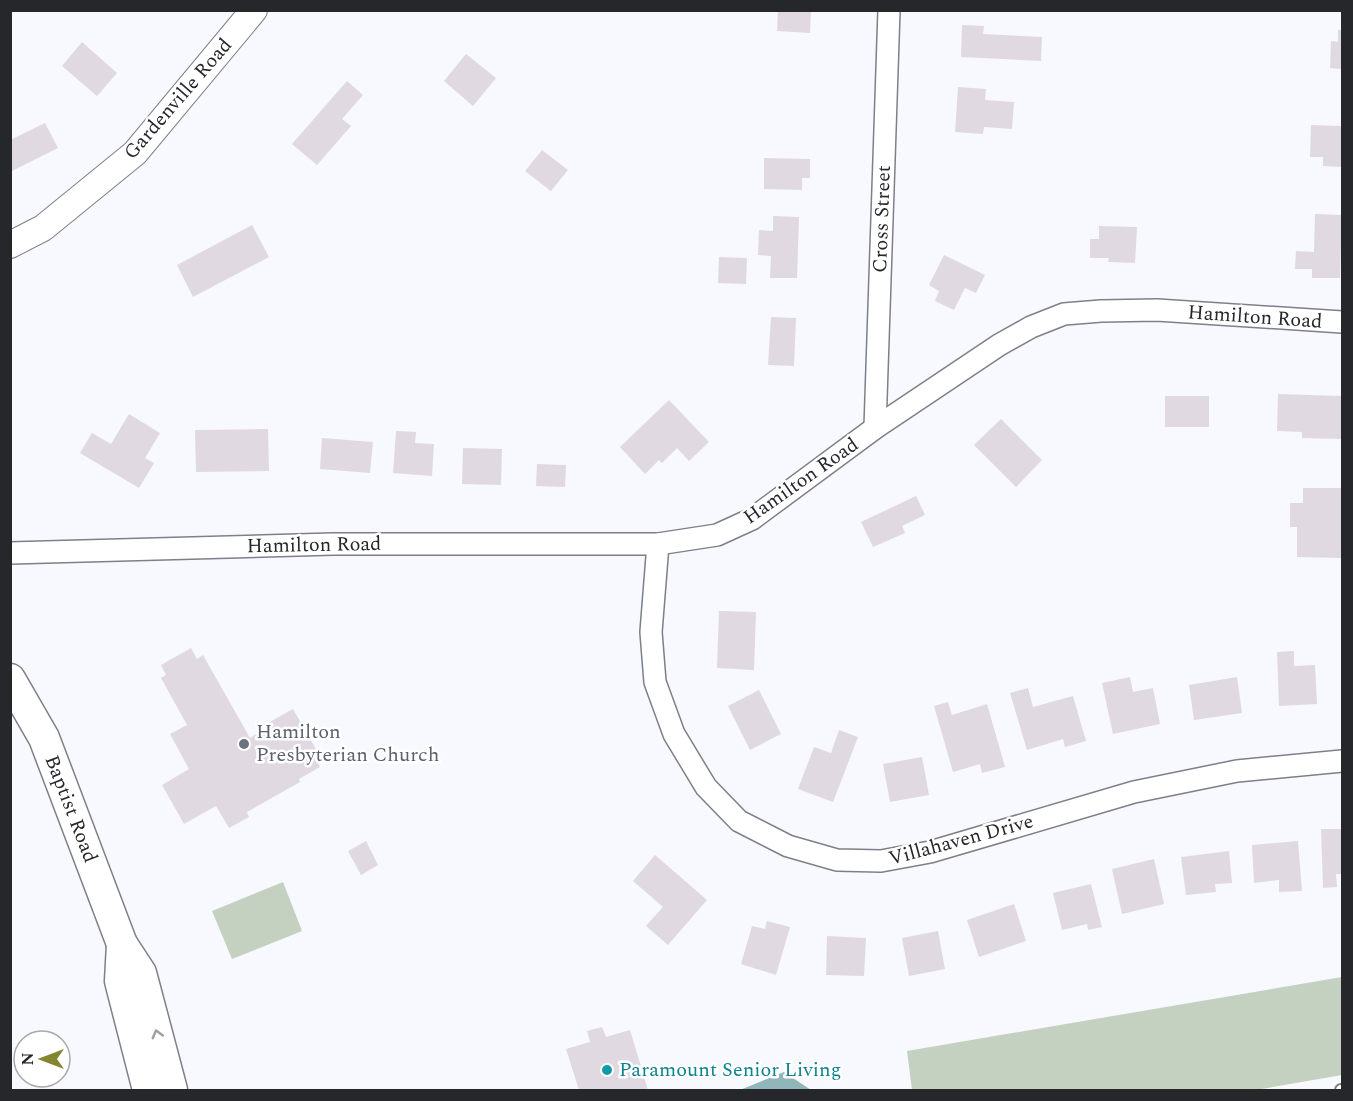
<svg xmlns="http://www.w3.org/2000/svg" width="1353" height="1101" viewBox="0 0 1353 1101" font-family="Spectral,serif">
<style>
.green{fill:#c4d1c0}
.water{fill:#90b6ba}
.building{fill:#e0d9e1}
.lines{fill:none;stroke-linecap:round;stroke-linejoin:round}
.service-casing{stroke:#7d8088;stroke-width:14}
.minor-casing{stroke:#7d8088;stroke-width:24}
.tertiary-casing{stroke:#7d8088;stroke-width:28}
.secondary-casing{stroke:#7d8088;stroke-width:33}
.service{stroke:#fff;stroke-width:10}
.minor{stroke:#fff;stroke-width:21}
.tertiary{stroke:#fff;stroke-width:26}
.secondary{stroke:#fff;stroke-width:30}
.oneway{stroke:#9d9e9f}
.worship-dot{fill:#6b7280;stroke:#fff;stroke-width:2}
.culture-dot{fill:#0f9aa8;stroke:#fff;stroke-width:2}
.labels{text-anchor:middle;dominant-baseline:central;stroke-width:5;stroke-linejoin:round;paint-order:stroke}
.street-label{font-size:20px;fill:#26272a;stroke:#fff}
.worship-label{font-size:20px;fill:#5b616d;stroke:#fff;text-anchor:start}
.culture-label{font-size:20px;fill:#0d838f;stroke:#fff;text-anchor:start}
</style>
<rect width="100%" height="100%" fill="#f7f9fe"/>
<g class="green">
<polygon points="283,882 302,931 232,959 212,911"/>
<polygon points="1342,977 1342,1075 1256,1090 912,1090 907,1051"/>
</g>
<polygon class="water" points="784,1072 811,1090 739,1090 740,1090"/>
<g class="building">
<polygon points="778,10 811,10 810,33 777,31"/>
<polygon points="962,25 984,26 983,34 1042,37 1041,61 961,57"/>
<polygon points="1338,30 1342,30 1342,69 1330,68 1331,41 1338,42"/>
<polygon points="82,42 117,73 97,96 62,66"/>
<polygon points="466,54 496,78 473,106 444,81"/>
<polygon points="347,81 363,95 342,119 351,126 317,165 292,144"/>
<polygon points="958,87 986,89 985,100 1014,102 1012,129 984,127 983,134 955,132"/>
<polygon points="45,123 58,148 10,172 10,140"/>
<polygon points="1311,125 1342,126 1342,167 1323,166 1323,157 1310,157"/>
<polygon points="542,150 568,170 551,191 525,171"/>
<polygon points="764,158 810,159 810,178 802,178 802,190 764,189"/>
<polygon points="1315,214 1342,215 1340,278 1312,278 1312,269 1295,269 1296,251 1314,252"/>
<polygon points="773,216 799,217 797,278 770,278 771,256 758,255 759,230 773,231"/>
<polygon points="252,225 269,257 193,297 177,265"/>
<polygon points="1099,226 1137,227 1135,263 1108,262 1109,258 1090,258 1090,239 1099,239"/>
<polygon points="944,255 985,275 976,293 965,288 954,310 935,301 939,291 929,285"/>
<polygon points="719,257 747,258 746,284 718,283"/>
<polygon points="771,317 796,318 794,366 768,365"/>
<polygon points="1278,394 1342,396 1342,439 1302,438 1302,432 1277,431"/>
<rect x="1165" y="396" width="44" height="31"/>
<polygon points="669,400 709,442 689,461 677,448 662,463 659,460 645,474 620,447"/>
<polygon points="129,414 160,433 145,458 154,463 139,488 80,453 92,433 111,444"/>
<polygon points="1001,419 1042,460 1016,487 974,445"/>
<polygon points="268,429 269,471 196,472 195,430"/>
<polygon points="396,431 416,432 415,443 434,444 432,476 393,473"/>
<polygon points="322,438 373,442 370,473 320,469"/>
<polygon points="463,448 502,449 501,485 462,484"/>
<polygon points="537,464 566,465 565,487 536,486"/>
<polygon points="1303,488 1342,488 1341,558 1297,557 1297,527 1290,527 1290,503 1303,503"/>
<polygon points="916,496 925,515 902,526 905,533 873,547 861,522"/>
<polygon points="719,611 756,612 754,670 717,668"/>
<polygon points="191,648 197,659 203,655 250,738 268,727 266,724 293,709 316,749 312,751 320,767 299,779 300,782 247,812 249,817 229,828 216,806 184,824 162,785 189,769 170,734 187,725 161,678 166,675 161,665"/>
<polygon points="1294,651 1294,666 1315,665 1317,704 1279,706 1277,652"/>
<polygon points="1130,677 1133,692 1153,688 1160,724 1113,734 1102,683"/>
<polygon points="1237,677 1242,713 1194,720 1189,685"/>
<polygon points="1028,688 1033,707 1073,696 1086,741 1065,747 1063,739 1027,750 1010,693"/>
<polygon points="759,690 781,734 750,750 728,706"/>
<polygon points="948,702 952,715 987,704 1005,767 982,773 980,764 953,772 934,706"/>
<polygon points="839,730 858,737 833,802 798,789 814,747 831,753"/>
<polygon points="922,757 929,795 890,802 883,764"/>
<polygon points="1321,829 1342,829 1342,874 1336,874 1337,887 1323,888"/>
<polygon points="366,841 378,865 361,875 348,851"/>
<polygon points="1298,841 1302,891 1279,892 1279,880 1254,883 1252,845"/>
<polygon points="1229,851 1232,883 1215,884 1216,892 1186,895 1181,857"/>
<polygon points="655,855 707,900 668,945 646,926 663,907 633,881"/>
<polygon points="1154,859 1164,904 1122,914 1112,869"/>
<polygon points="1091,884 1102,927 1088,930 1087,924 1062,930 1053,893"/>
<polygon points="1014,904 1026,941 979,957 967,920"/>
<polygon points="767,921 790,927 776,975 741,964 752,926 765,929"/>
<polygon points="938,931 945,969 909,976 902,938"/>
<polygon points="827,936 866,938 864,976 826,975"/>
<polygon points="602,1027 606,1037 630,1030 648,1090 579,1090 566,1049 590,1042 587,1031"/>
</g>
<g class="lines">
<defs>
<polyline id="service" points="1341,1090 1342,1090"/>
<g id="minor">
<polyline points="875,428 889,10"/>
<polyline points="658,544 651,632 655,682 674,734 706,787 739,821 788,846 837,860 881,861 930,852 1134,792 1237,771 1342,761"/>
<polyline points="10,553 333,544 658,544 717,535 752,519 875,428 999,345 1031,327 1064,314 1101,311 1157,310 1342,322"/>
</g>
<polyline id="tertiary" points="10,245 43,228 135,153 254,10"/>
<g id="secondary">
<polyline points="10,679 44,738 122,944 141,973 172,1090"/>
<polyline points="122,944 120,981 148,1090"/>
</g>
</defs>
<use href="#service" class="service-casing"/>
<use href="#minor" class="minor-casing"/>
<use href="#tertiary" class="tertiary-casing"/>
<use href="#secondary" class="secondary-casing"/>
<use href="#service" class="service"/>
<use href="#minor" class="minor"/>
<use href="#tertiary" class="tertiary"/>
<use href="#secondary" class="secondary"/>
</g>
<defs><path id="oneway-chevron" d="M-2-3.5L2.5 0L-2 3.5" fill="none" stroke-width="1.6" stroke-linecap="round" stroke-linejoin="round" transform="scale(1.5)"/></defs>
<use class="oneway" href="#oneway-chevron" transform="translate(157 1034) rotate(-105)"/>
<circle class="worship-dot" cx="244" cy="744" r="6"/>
<circle class="culture-dot" cx="607" cy="1070" r="6"/>
<g class="labels">
<g class="street-label">
<text transform="translate(178 99) rotate(-49)">Gardenville Road</text>
<text transform="translate(882 219) rotate(-88)">Cross Street</text>
<text transform="translate(1255 317) rotate(4)">Hamilton Road</text>
<text transform="translate(801 481) rotate(-35)">Hamilton Road</text>
<text transform="translate(314 545) rotate(-1)">Hamilton Road</text>
<text transform="translate(71 809) rotate(69)">Baptist Road</text>
<text transform="translate(961 840) rotate(-15)">Villahaven Drive</text>
</g>
<g class="worship-label">
<text x="256" y="732">Hamilton<tspan x="256" dy="23">Presbyterian Church</tspan></text>
</g>
<g class="culture-label">
<text x="619" y="1070">Paramount Senior Living</text>
</g>
</g>
<rect width="1353" height="1101" fill="none" stroke="#26272a" stroke-width="24"/>
<g transform="translate(42 1059) rotate(270)"><circle r="28" fill="#ffffff" stroke="#a8a9aa" stroke-width="1.5"/>
<path d="M0-4.5L10 22L0 15L-10 22Z" fill="#83852f"/>
<text y="-9" font-size="16" font-weight="bold" text-anchor="middle" fill="#26272a">N</text>
</g>
</svg>
